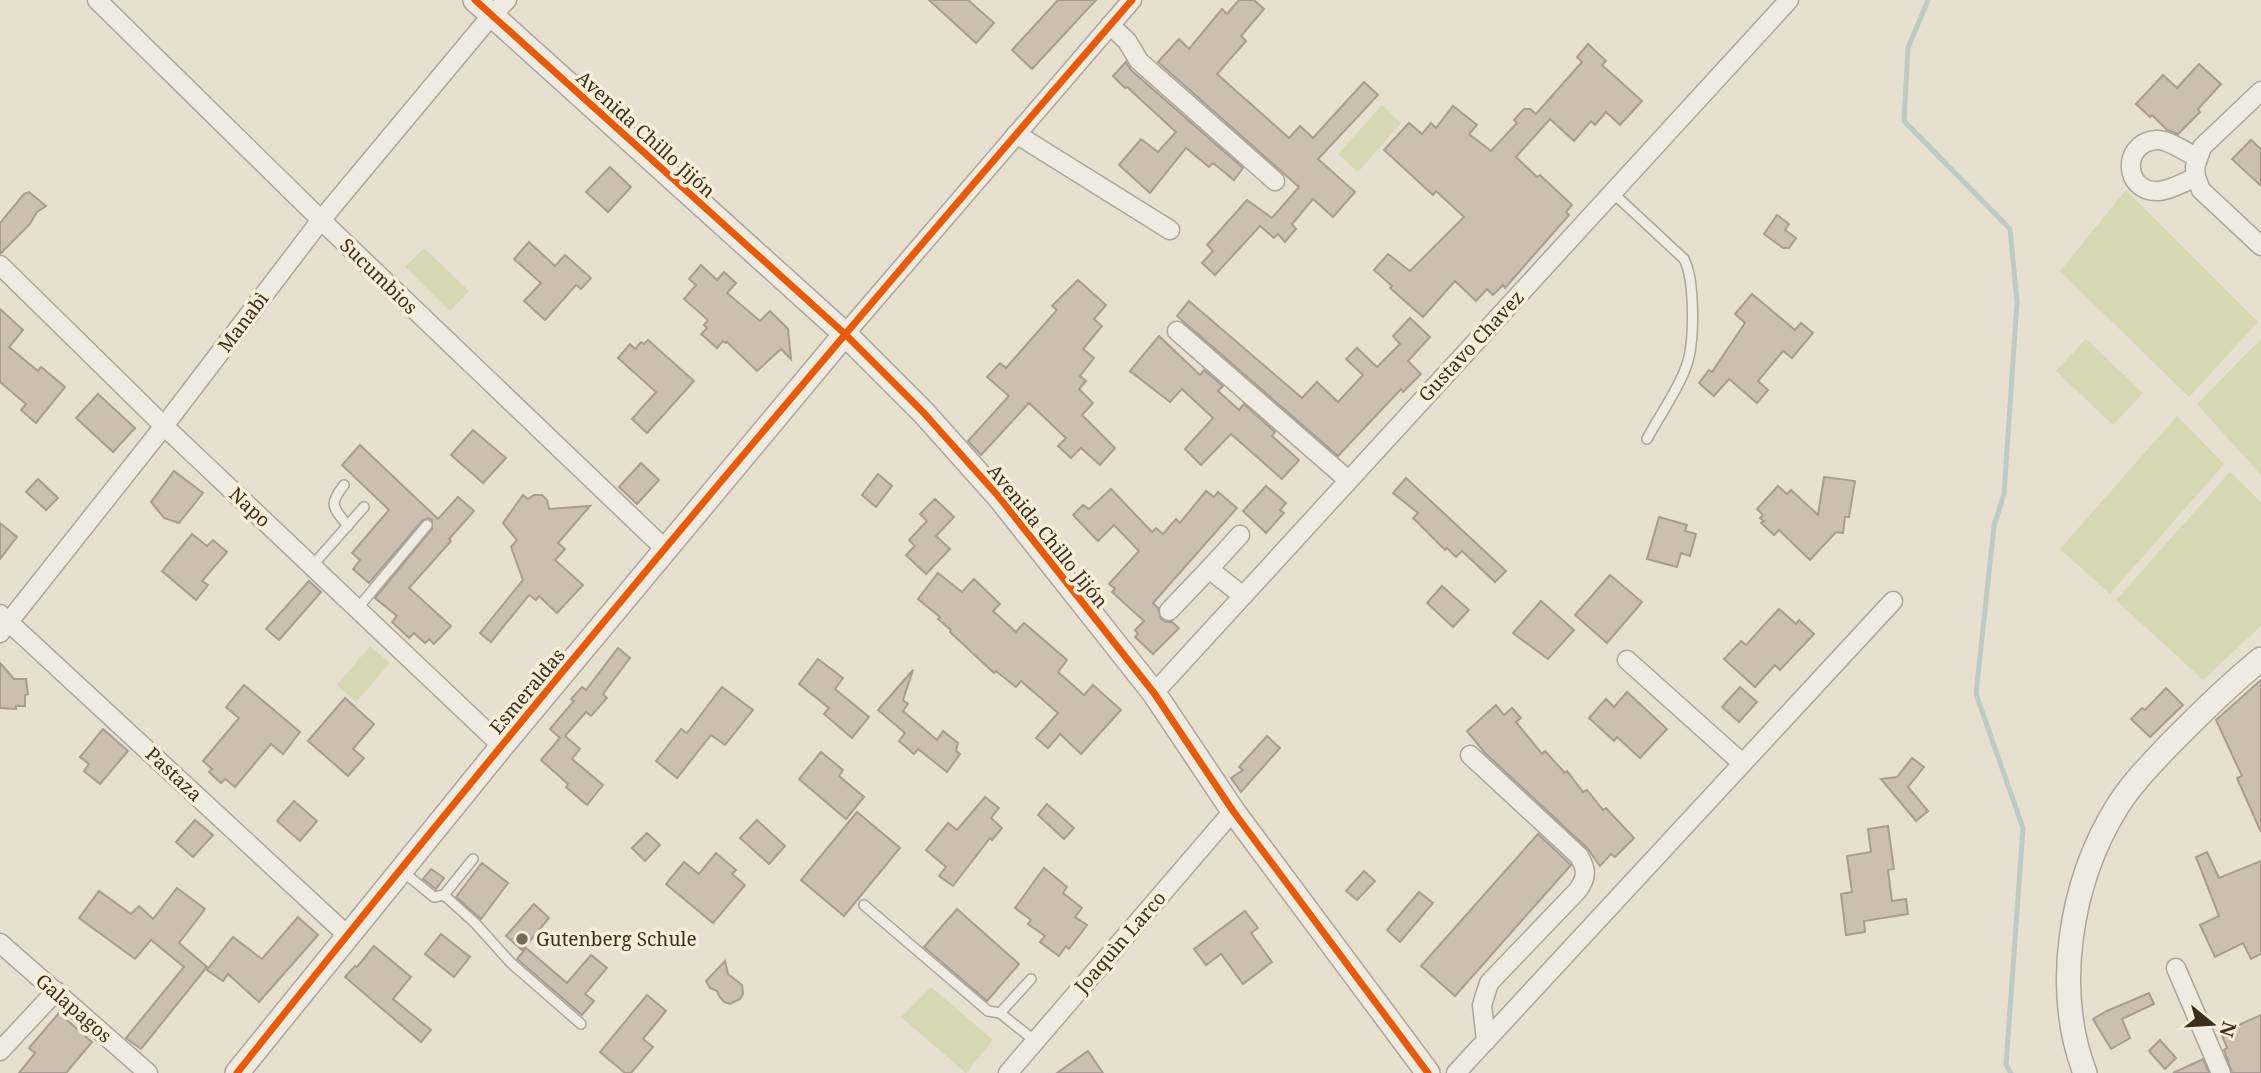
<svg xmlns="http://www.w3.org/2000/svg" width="2261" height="1073" viewBox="0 0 2261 1073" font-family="'Noto Serif',serif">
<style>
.green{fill:#d6d7b3}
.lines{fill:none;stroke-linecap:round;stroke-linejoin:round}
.stream{stroke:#bcccc2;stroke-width:5}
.building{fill:#cbbfb2;stroke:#a89c90;stroke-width:2}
.service-casing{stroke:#ada599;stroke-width:12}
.minor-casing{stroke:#ada599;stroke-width:21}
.tertiary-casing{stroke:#ada599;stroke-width:26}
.service{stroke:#efebe3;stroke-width:9}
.minor{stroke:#efebe3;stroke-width:18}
.tertiary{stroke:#efebe3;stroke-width:23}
.cycleway-casing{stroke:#f7eed8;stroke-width:11}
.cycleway{stroke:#e8590c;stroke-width:7}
.poi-dot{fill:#786c5e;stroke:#f7eed8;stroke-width:2.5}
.labels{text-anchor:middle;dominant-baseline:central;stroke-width:7;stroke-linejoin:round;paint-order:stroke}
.street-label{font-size:19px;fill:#3d2e20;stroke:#f7eed8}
.poi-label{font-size:19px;fill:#3d2e20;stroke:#f7eed8;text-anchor:start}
</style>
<rect width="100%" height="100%" fill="#e7e0d1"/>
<g class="green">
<polygon points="1382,105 1401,123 1358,172 1338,154"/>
<polygon points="2126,190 2258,322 2189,397 2060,271"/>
<polygon points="424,248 469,291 450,311 405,267"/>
<polygon points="2086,339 2143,393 2113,425 2056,371"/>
<polygon points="2261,339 2261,475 2197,404"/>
<polygon points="2177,416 2224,464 2110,594 2060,549"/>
<polygon points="2230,472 2261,502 2261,626 2203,680 2116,600"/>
<polygon points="370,646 390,663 356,702 337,685"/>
<polygon points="931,987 993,1040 966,1073 901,1017"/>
</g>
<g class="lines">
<polyline class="stream" points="1928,0 1908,48 1904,121 2010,229 2017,302 2004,494 1994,526 1976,694 2023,828 2006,1065 2011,1073"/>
</g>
<g class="building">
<polygon points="929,0 968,0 994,23 976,43"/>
<polygon points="1058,0 1096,0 1032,69 1012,50"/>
<polygon points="1239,0 1254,0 1264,9 1241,36 1246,41 1217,74 1289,138 1300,126 1313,138 1364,82 1378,95 1318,159 1355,192 1333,217 1313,199 1292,224 1296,229 1285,242 1278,234 1274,238 1260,226 1215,275 1202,263 1213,251 1207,245 1247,200 1272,218 1299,187 1158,62 1179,39 1189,49 1222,9 1227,14"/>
<polygon points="1588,44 1606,61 1602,65 1642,101 1620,125 1606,112 1595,125 1591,121 1574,141 1550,119 1516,157 1537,177 1540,175 1572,205 1566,212 1569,215 1505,288 1503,285 1493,295 1487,289 1476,301 1455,281 1423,317 1390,288 1392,286 1374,270 1388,254 1410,271 1464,217 1436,191 1433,195 1384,150 1409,123 1422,134 1431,123 1436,128 1453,106 1477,125 1469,134 1491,151 1517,123 1514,120 1524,109 1530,109 1536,114 1582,62 1577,57"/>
<polygon points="1126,62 1131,70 1243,168 1234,180 1213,163 1209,167 1186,148 1150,193 1119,165 1141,139 1158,152 1176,132 1127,87 1125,88 1113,76"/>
<polygon points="2199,64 2221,84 2198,109 2200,112 2178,134 2167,130 2152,115 2150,117 2136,104 2163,75 2177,88"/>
<polygon points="2251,140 2261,149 2261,186 2232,159"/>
<polygon points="610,167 631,187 608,212 586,192"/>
<polygon points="29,192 46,206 37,212 30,224 0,254 0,223 24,194"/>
<polygon points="1777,215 1789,224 1785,230 1796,238 1789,248 1783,248 1764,234"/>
<polygon points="529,242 555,266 565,255 591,278 581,289 576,285 545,320 524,301 541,283 514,259"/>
<polygon points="701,265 717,280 724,272 736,283 727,293 760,321 770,311 788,329 791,359 781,349 757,371 727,342 726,343 723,341 717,348 701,334 707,328 704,325 708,320 684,299 696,285 689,279"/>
<polygon points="1078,280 1106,305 1094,319 1102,326 1083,349 1094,358 1080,376 1086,381 1079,389 1093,403 1082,415 1115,448 1100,465 1081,448 1071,458 1058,446 1066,438 1029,403 981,455 968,441 1009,396 987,377 1000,363 1006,368 1057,310 1052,306"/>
<polygon points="1752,294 1795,330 1801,323 1813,333 1792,358 1783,351 1758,381 1768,390 1757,403 1729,379 1714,396 1699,383 1709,370 1712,372 1745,323 1735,314"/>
<polygon points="1189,301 1302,398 1317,382 1338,402 1363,375 1346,359 1357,348 1377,367 1400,344 1393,336 1410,318 1430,337 1408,361 1421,374 1403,392 1401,389 1338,456 1177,316"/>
<polygon points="0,309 23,330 9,347 38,371 41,367 65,387 36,423 21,410 26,404 0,382"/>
<polygon points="1159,336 1200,375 1204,370 1223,386 1218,391 1239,410 1244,404 1275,432 1272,436 1299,460 1282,479 1231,434 1201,465 1185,449 1213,418 1182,389 1170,402 1130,371"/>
<polygon points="648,340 694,381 647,433 632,419 656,392 618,358 630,344 635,349 641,342 644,344"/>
<polygon points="98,394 135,428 113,452 76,418"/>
<polygon points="473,430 506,458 483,483 451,455"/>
<polygon points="360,445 438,519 458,497 474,511 449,539 451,541 409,588 451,626 434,644 429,639 425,643 414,633 409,638 392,622 397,616 375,598 432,529 432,520 428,518 422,521 369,583 353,569 360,560 352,553 389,510 342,465"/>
<polygon points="641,463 659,480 637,504 619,487"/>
<polygon points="174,471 203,493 179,523 164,518 151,502"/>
<polygon points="878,474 892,486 876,507 862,495"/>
<polygon points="1824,477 1855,481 1849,517 1845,517 1843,533 1836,532 1810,560 1779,530 1774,535 1761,523 1764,521 1760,518 1763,515 1757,509 1778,486 1787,494 1791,490 1818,515"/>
<polygon points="1406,478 1506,571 1495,582 1462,551 1456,557 1447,548 1445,550 1413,518 1418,513 1393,493"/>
<polygon points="38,479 58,498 46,510 26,492"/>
<polygon points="1266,486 1286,503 1280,510 1284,513 1266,533 1243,511"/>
<polygon points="1111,489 1152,532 1156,528 1163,534 1176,519 1180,523 1206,491 1214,497 1218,492 1237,508 1153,603 1158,608 1161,619 1166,622 1172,622 1179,628 1153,654 1135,637 1138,634 1135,630 1144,621 1112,592 1115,589 1109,584 1139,551 1114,525 1098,541 1073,515 1083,505 1089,509"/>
<polygon points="523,495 528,499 534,495 542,495 547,500 549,509 590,506 558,543 565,549 555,560 583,585 557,613 539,596 536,600 529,595 491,642 480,633 523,580 511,547 517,540 503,523"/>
<polygon points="935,499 954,517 936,536 950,549 926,574 906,555 915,546 909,540 927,521 920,514"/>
<polygon points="1659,517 1687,525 1685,531 1696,534 1690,556 1681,553 1677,567 1647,559"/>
<polygon points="0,523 17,537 0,559"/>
<polygon points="192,534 207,546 213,540 227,552 202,581 208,585 196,600 162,571"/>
<polygon points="938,573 962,592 974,579 1000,604 993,611 1016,632 1024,623 1067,660 1058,672 1084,695 1093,685 1121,710 1081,754 1060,734 1048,748 1036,738 1058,713 1021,681 1016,687 996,671 994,673 950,632 951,630 938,619 940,617 918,599"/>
<polygon points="1610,575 1642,602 1607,643 1575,615"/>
<polygon points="309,581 321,592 279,640 266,629"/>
<polygon points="1442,586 1469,610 1453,627 1427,603"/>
<polygon points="1541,601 1574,630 1548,659 1513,633"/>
<polygon points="1779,609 1796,624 1799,620 1814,634 1780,670 1775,665 1755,687 1724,659 1741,641 1746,645"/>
<polygon points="618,648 630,658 603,694 607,698 591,716 586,712 565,736 580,749 572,759 603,785 587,805 566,787 568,784 541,760 560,738 550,729 574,701 571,699 582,687 586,690"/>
<polygon points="818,659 843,678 835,689 869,717 852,738 824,714 829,708 799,684"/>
<polygon points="0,663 14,679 26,679 28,694 25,695 25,706 16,706 16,709 0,708"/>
<polygon points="913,670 903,700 908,704 903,711 937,740 943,731 958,743 956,751 960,754 947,772 918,749 914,754 899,741 905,733 878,710"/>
<polygon points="2261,680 2261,832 2237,778 2242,776 2216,720"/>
<polygon points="244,685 300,732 283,754 271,744 235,787 225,779 221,783 209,772 212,769 203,761 239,718 226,707"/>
<polygon points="722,687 753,710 725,745 711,735 677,778 656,761 681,729 687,733"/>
<polygon points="1740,687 1757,702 1739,722 1722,707"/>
<polygon points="2166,688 2183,705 2150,737 2131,719 2142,708 2145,710"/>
<polygon points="1627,692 1667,729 1640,758 1617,737 1614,741 1589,718 1606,699 1614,707"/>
<polygon points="345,698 374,724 353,749 364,758 348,776 308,741"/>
<polygon points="1496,705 1504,715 1512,708 1521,718 1516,722 1542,754 1545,751 1565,773 1567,771 1583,792 1587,790 1603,810 1606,808 1634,838 1615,857 1611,854 1600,866 1587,848 1485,753 1467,731"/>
<polygon points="103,729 128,751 100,784 84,771 89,764 80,757"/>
<polygon points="1267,736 1280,748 1241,792 1231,778 1243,770 1239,767"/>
<polygon points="821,752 843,770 839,776 864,797 846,819 799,779"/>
<polygon points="1912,758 1924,767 1908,787 1928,811 1916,821 1881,779 1897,777"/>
<polygon points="985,797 999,808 991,818 1002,828 992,840 990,838 953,886 939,876 946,867 926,850 948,823 957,830"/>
<polygon points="294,801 317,821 300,841 277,821"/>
<polygon points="1047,804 1074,828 1064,839 1038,815"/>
<polygon points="857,812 900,848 844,916 801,880"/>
<polygon points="195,820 213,835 193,857 176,842"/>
<polygon points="757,820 785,846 769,864 740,838"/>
<polygon points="1888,826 1894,869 1888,870 1892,901 1906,899 1908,914 1864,921 1865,932 1846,935 1841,894 1852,892 1847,856 1871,852 1868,829"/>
<polygon points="647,833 660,845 645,861 632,848"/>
<polygon points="1538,834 1571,865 1455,996 1421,966"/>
<polygon points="2207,852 2219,878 2261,861 2261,954 2251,959 2243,943 2215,957 2200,925 2219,916 2196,857"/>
<polygon points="716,853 736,870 732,874 745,885 713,923 666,884 684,862 699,874"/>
<polygon points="482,863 508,883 481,919 456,897"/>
<polygon points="1044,868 1067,887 1063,893 1082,908 1075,917 1087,925 1069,949 1066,946 1059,956 1040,942 1045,936 1028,924 1031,920 1015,908"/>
<polygon points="431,869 444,878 436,889 423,879"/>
<polygon points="1364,871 1375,881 1357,900 1346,891"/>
<polygon points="177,888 205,909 179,943 207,967 141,1049 126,1038 184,967 151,940 135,959 79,918 99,891 131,914 139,906 153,919"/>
<polygon points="1419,892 1433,903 1400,942 1387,930"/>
<polygon points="534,904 549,918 522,950 506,936"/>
<polygon points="957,909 1019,964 987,1001 924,947"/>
<polygon points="1245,911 1258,928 1251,933 1272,962 1243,984 1221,954 1206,965 1194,949"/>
<polygon points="298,917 318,935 259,1002 228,974 223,981 207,970 233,937 262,959"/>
<polygon points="441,934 470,957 454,977 425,954"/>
<polygon points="374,946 411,977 393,999 431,1030 421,1042 345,977 355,966 357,967"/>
<polygon points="526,948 567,983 591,955 607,968 585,994 594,1001 582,1015 517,959"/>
<polygon points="725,961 728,974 742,985 743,994 740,999 730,1004 724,1002 719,996 717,991 710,988 706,981"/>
<polygon points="2149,993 2154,1004 2122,1019 2130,1038 2111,1049 2093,1019 2107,1011"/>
<polygon points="647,995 666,1011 643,1039 653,1047 631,1073 625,1073 600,1052"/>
<polygon points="59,1013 92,1042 66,1073 19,1073 35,1053 29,1048"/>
<polygon points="2261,1015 2261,1073 2232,1073 2224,1050 2227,1048 2221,1033"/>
<polygon points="2160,1040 2176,1058 2165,1069 2149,1051"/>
<polygon points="1088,1051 1103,1073 1057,1073"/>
<polygon points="2203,1059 2209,1073 2173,1073"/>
</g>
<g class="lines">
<defs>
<g id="service">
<path d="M1613 193 1684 259C1695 280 1695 344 1686 367 1677 392 1659 416 1647 439"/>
<path d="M344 485C328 505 333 507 348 526"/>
<polyline points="312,566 364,507"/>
<polyline points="357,609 427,525"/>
<polyline points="402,871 434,897 444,895 475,923 511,963 581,1024"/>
<polyline points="444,895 473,859"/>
<polyline points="864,905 988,1011 1000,1013"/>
<polyline points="1031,979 1000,1013 1035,1041"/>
</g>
<g id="minor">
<polyline points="97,0 321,220 665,549"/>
<polyline points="1110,25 1127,41 1139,61 1275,181"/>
<polyline points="2261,91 2202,147 2195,167 2196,177 2201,190 2261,246"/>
<polyline points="1016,134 1170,230"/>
<path d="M2196 177C2184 182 2171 190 2159 191 2123 193 2121 143 2156 140 2168 139 2185 152 2197 157"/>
<polyline points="0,265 164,426 502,746"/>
<polyline points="1177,331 1348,480"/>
<polyline points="845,334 1132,0"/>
<polyline points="1240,535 1209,569 1243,596"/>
<polyline points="1169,611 1209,569"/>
<polyline points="0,614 347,935"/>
<polyline points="0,633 164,426 321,220 491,16 507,0"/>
<polyline points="1627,660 1742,763"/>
<polyline points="1154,693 1789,0"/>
<path d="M1470 755 1579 856C1587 870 1587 877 1578 890L1489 983 1482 1005 1486 1041"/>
<polyline points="0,943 148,1073"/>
<polyline points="2176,968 2221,1073"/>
<polyline points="0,1051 56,991"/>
<polyline points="1008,1073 1233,811"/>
<polyline points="1456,1073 1893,601"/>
</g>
<g id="tertiary">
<polyline points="475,0 845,334 923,412 999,497 1154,693 1233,811 1428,1073"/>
<polyline points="237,1073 502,746 845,334"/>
<path d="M2085 1073C2053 989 2070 883 2117 807 2132 783 2152 763 2172 742 2201 713 2229 685 2261 659"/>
</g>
</defs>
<use href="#service" class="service-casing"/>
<use href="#minor" class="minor-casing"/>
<use href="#tertiary" class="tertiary-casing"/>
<use href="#service" class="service"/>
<use href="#minor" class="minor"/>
<use href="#tertiary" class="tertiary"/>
<defs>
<g id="cycleway">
<polyline points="475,0 845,334 923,412 999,497 1154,693 1233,811 1428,1073"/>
<path d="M237 1073C527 708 827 352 1132 0"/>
</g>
</defs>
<use href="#cycleway" class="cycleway-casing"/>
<use href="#cycleway" class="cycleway"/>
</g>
<circle class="poi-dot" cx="522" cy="939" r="7"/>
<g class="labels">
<g class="street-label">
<text transform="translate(646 134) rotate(42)">Avenida Chillo Jijón</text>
<text transform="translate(379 276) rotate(44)">Sucumbios</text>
<text transform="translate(243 322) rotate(-53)">Manabì</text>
<text transform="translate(1471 346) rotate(-47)">Gustavo Chavez</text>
<text transform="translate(250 507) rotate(43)">Napo</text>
<text transform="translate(1048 536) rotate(51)">Avenida Chillo Jijón</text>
<text transform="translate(527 691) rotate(-50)">Esmeraldas</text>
<text transform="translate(174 774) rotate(43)">Pastaza</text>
<text transform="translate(1120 942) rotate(-49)">Joaquìn Larco</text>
<text transform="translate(74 1008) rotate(41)">Galapagos</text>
</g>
<g class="poi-label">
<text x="536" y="939">Gutenberg Schule</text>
</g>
</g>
<g transform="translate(2212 1024) rotate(108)" stroke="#f7eed8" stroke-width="5" paint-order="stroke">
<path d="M0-5L12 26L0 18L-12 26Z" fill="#3d2e20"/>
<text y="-10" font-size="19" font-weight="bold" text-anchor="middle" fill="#3d2e20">N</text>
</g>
</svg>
